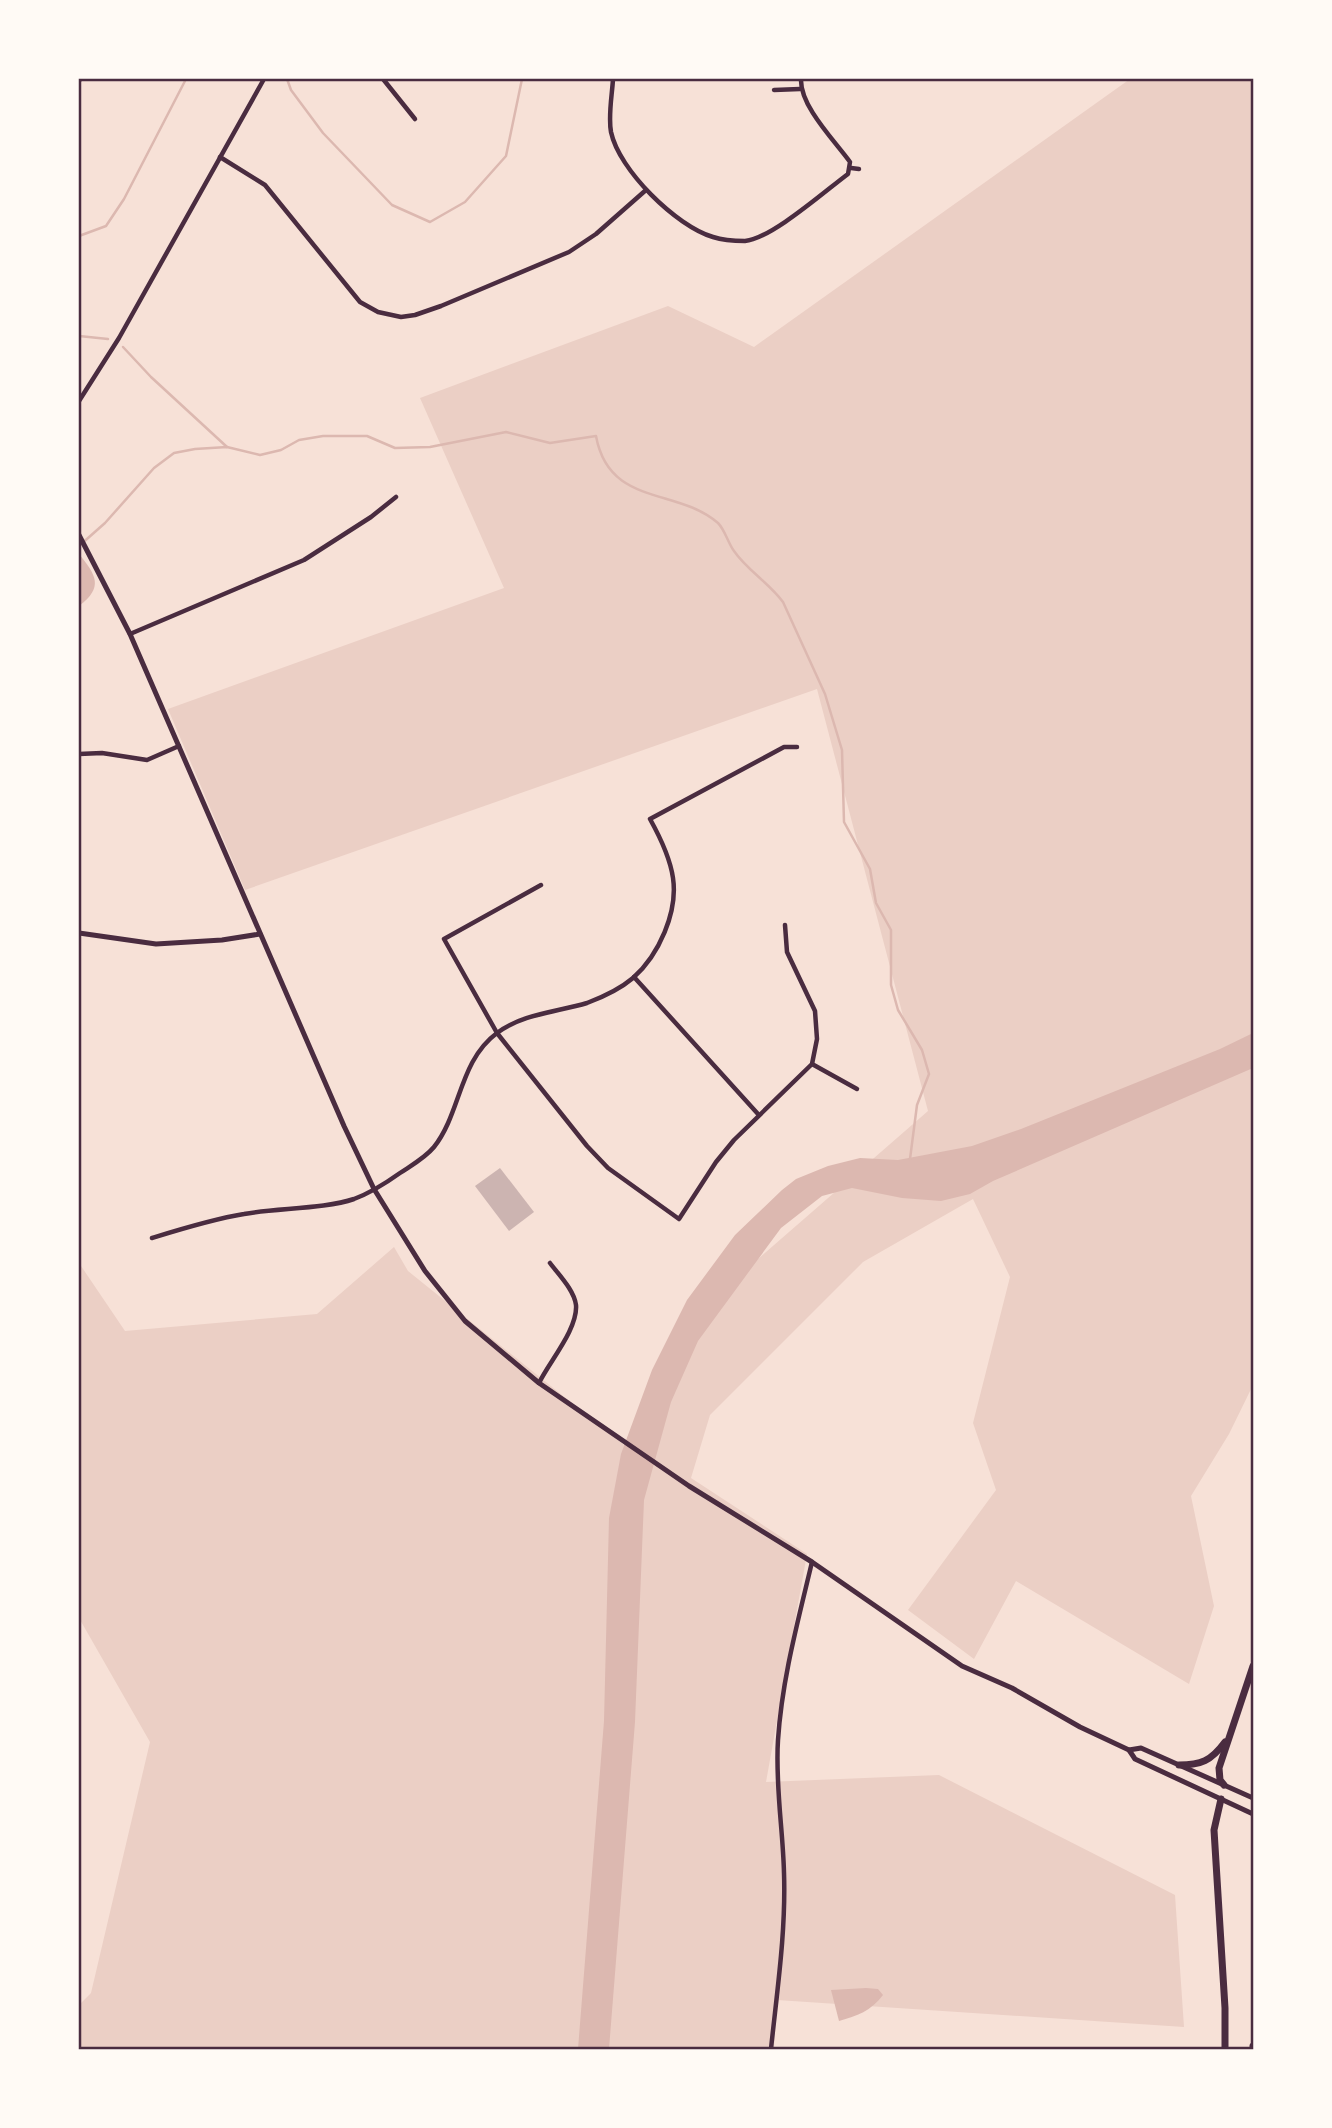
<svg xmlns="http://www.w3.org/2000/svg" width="1332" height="2128" viewBox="0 0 1332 2128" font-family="'Titillium Web',sans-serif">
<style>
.green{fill:#ebcfc5}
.water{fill:#dcb8b0}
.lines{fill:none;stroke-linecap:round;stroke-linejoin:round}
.stream{stroke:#dcb8b0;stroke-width:2.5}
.building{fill:#ccb4b1}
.minor{stroke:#4a2c40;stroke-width:4.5}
.tertiary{stroke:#4a2c40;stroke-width:5}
.motorway{stroke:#4a2c40;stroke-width:7}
.neatline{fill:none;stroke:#4a2c40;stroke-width:2.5}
</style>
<rect width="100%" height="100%" fill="#f7e1d7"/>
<polygon class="green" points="1130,79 1253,79 1253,1385 1229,1434 1191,1496 1214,1606 1189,1684 1016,1581 974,1659 908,1610 996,1490 973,1423 1010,1277 973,1199 863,1262 710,1415 691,1478 807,1554 766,1782 939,1775 1175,1895 1184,2027 777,2000 774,2049 79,2049 79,2005 91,1993 150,1742 79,1618 79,1263 125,1331 317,1314 394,1247 408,1271 624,1445 680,1327 928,1111 817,689 245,890 168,709 504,588 420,398 668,306 754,347"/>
<g class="water">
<path d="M79 554C96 575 104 587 79 606Z"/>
<polygon points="1253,1033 1253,1068 993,1181 970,1194 941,1201 902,1198 852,1188 822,1196 781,1228 698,1341 671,1402 644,1500 635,1722 609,2049 578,2049 604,1721 609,1518 621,1454 652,1370 687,1300 735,1235 782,1190 796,1179 828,1166 860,1158 898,1160 972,1146 1021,1129 1220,1049"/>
<path d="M866 1988 878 1989 883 1995C871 2011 857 2016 839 2021L831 1990Z"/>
</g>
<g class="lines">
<g class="stream">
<polyline points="287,79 291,90 323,133 392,205 430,222 465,202 506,156 522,79"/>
<polyline points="79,236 106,226 124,199 186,79"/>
<polyline points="79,336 108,339"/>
<polyline points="123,347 151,377 227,447"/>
<path d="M79 546 105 523 154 468 174 453 195 449 227 447 260 455 281 450 299 440 323 436H367L395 448 430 447 506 432 550 443 596 436C609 507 677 487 718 523 725 530 728 543 734 551 747 570 769 583 783 602L825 694 842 750 844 822 870 869 876 903 891 930V985L898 1010 922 1050 929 1074 917 1105 910 1159"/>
</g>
</g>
<polygon class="building" points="500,1168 534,1212 509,1231 475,1186"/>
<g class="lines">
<g class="minor">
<polyline points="383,79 415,119"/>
<path d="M613 79C612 96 608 116 611 132 619 170 676 226 713 237 722 240 735 241 745 241 771 239 825 191 848 174L850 162C834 140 800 106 801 79"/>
<polyline points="79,81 80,79"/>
<polyline points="774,90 800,89"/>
<polyline points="220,157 265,185 360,302 378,312 401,317 415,315 441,306 569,252 596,234 646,190"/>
<polyline points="851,168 859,169"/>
<polyline points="79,401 119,338 264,79"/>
<polyline points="130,634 304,560 371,517 396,497"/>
<polyline points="79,754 102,753 147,760 179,746"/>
<polyline points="541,885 444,939 497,1033 587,1146 608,1168 679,1219 716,1162 734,1140 812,1064 817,1039 815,1011 787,952 785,925"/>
<polyline points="634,977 758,1114"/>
<polyline points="812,1064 857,1089"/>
<path d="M152 1238C181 1229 213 1219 244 1214 276 1208 325 1209 354 1199 370 1193 386 1183 400 1173 412 1165 425 1158 434 1147 461 1113 459 1061 497 1033 522 1014 557 1012 587 1003 603 997 620 989 633 978 659 955 678 912 673 878 670 857 660 837 650 819L784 747H797"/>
<path d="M539 1383C549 1362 578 1329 576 1305 574 1290 559 1275 550 1263"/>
<path d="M771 2049C777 1991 786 1932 784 1873 783 1829 775 1785 778 1740 782 1679 798 1621 812 1562"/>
</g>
<g class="tertiary">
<polyline points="79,535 130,634 344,1126 374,1189 425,1271 465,1321 539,1383 689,1486 812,1562 962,1666 1012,1688 1080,1727 1129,1750 1135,1759 1253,1814"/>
<polyline points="79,933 156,944 222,940 260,934"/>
<polyline points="1129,1750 1141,1748 1253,1798"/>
</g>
<g class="motorway">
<path d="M1179 1765C1201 1765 1211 1761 1225 1742"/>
<polyline points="1224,1785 1220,1780 1219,1768 1253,1666"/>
<polyline points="1221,1799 1214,1830 1225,2008 1225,2049"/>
<polyline points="1253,2049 1253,2046"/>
</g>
</g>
<rect width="1332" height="2128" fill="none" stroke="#fffaf5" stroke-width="161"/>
<rect x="80" y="80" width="1172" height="1968" class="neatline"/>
</svg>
